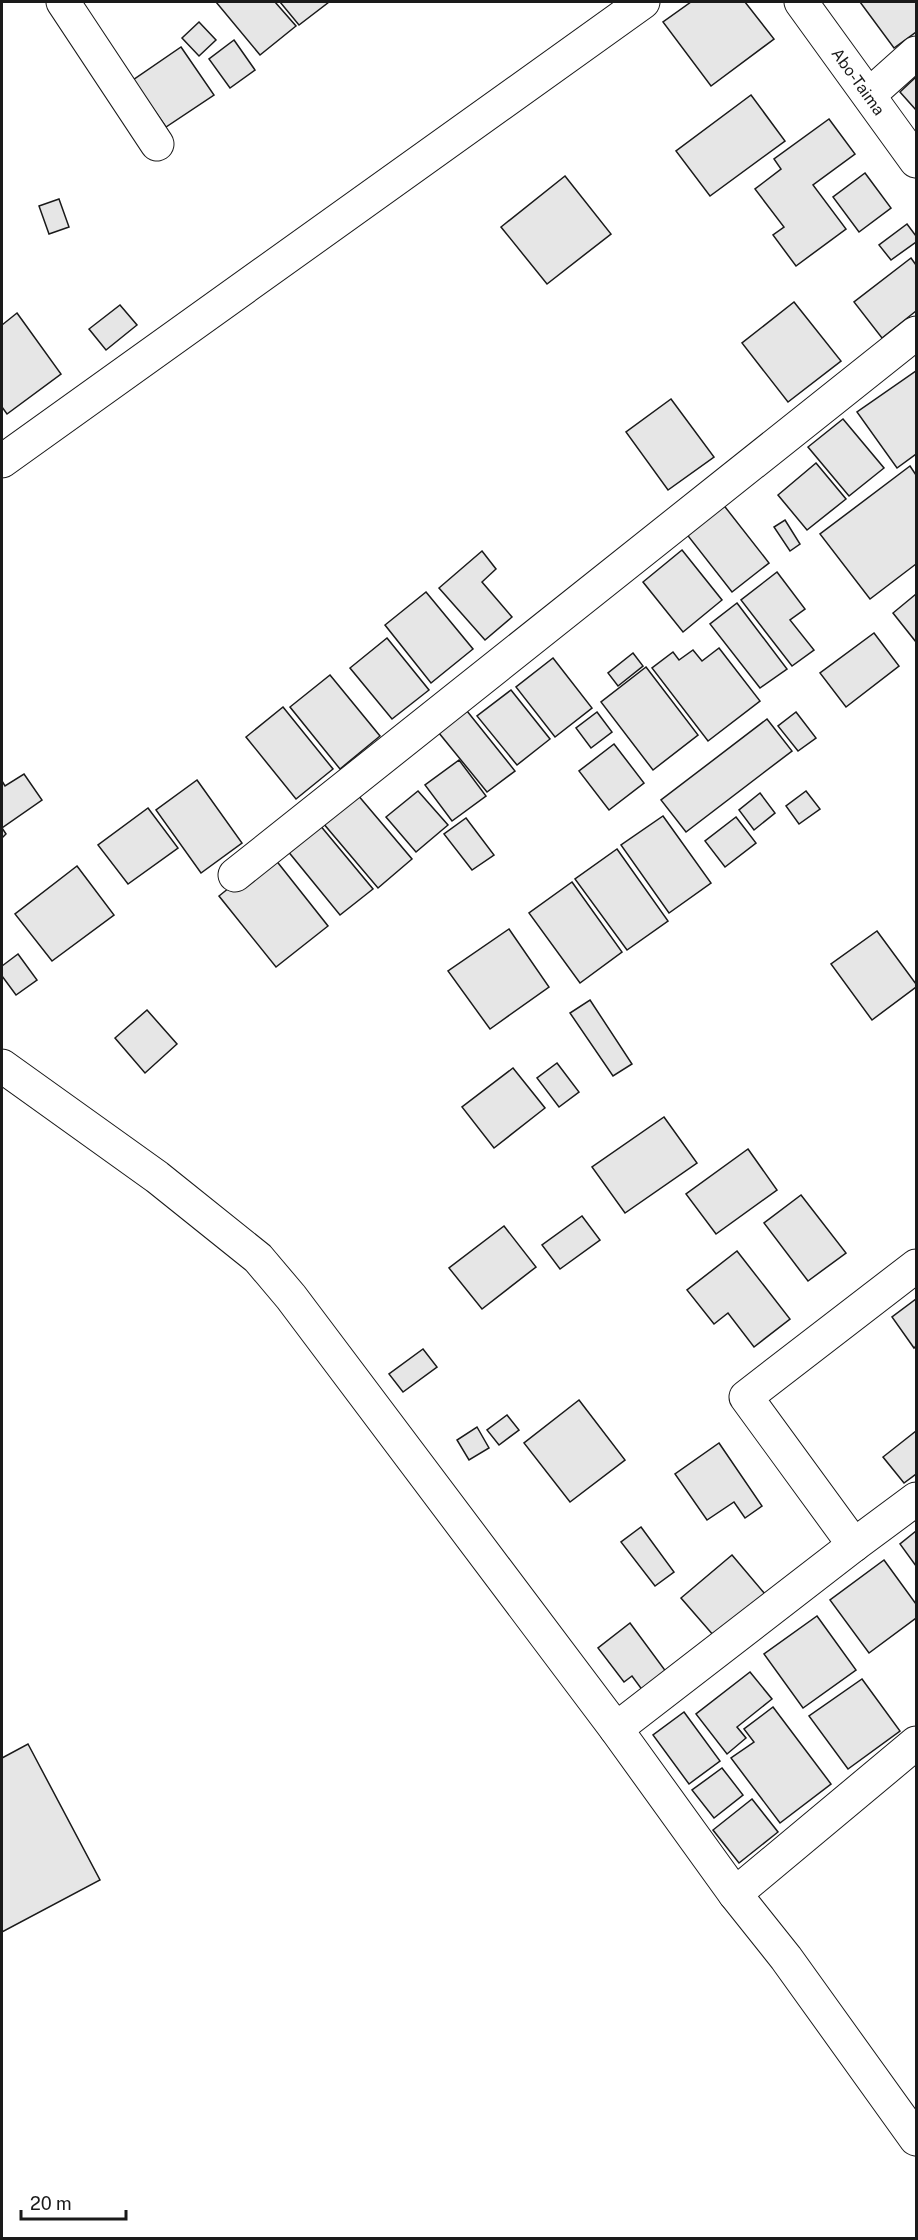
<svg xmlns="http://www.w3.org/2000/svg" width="918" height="2240" viewBox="0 0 918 2240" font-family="'Public Sans',sans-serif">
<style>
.building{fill:#e6e6e6;stroke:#1a1a1a;stroke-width:1.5}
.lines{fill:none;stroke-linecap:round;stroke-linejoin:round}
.minor-casing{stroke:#1a1a1a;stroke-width:35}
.minor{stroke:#fff;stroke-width:33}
.labels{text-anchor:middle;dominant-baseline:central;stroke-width:4.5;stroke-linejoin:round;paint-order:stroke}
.street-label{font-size:16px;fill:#1a1a1a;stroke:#fff}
</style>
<rect width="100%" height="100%" fill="#fff"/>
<g class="building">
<polygon points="216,2 275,2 296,26 260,55"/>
<polygon points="280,2 329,2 299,25"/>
<polygon points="691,2 745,2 774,39 711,86 663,22"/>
<polygon points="860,2 916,2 916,32 894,48"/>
<polygon points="199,22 216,40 199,56 182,38"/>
<polygon points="234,40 255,70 230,88 209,59"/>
<polygon points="181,47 214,95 166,127 133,80"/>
<polygon points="916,77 916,110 900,92"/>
<polygon points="751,95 785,141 710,196 676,151"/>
<polygon points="829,119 855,154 813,185 846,229 796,266 773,235 784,227 755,189 781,169 774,159"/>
<polygon points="865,173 891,208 859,232 833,197"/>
<polygon points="565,176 611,234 547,284 501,227"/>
<polygon points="59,199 69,227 49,234 39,206"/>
<polygon points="907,224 916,236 916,242 891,260 879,245"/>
<polygon points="911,258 916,265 916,311 882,338 854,302"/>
<polygon points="794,302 841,361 788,402 742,343"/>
<polygon points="120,305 137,325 106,350 89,329"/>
<polygon points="17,313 61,374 7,414 2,407 2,325"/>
<polygon points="916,371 916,454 897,468 857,412"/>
<polygon points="671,399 714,457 668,490 626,432"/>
<polygon points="843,419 884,468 849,496 808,447"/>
<polygon points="816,463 846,499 807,530 778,495"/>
<polygon points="910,466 916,475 916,564 870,599 820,534"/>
<polygon points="722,503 769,563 732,592 685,532"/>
<polygon points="785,520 800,544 790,551 774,527"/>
<polygon points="682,550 722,600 683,632 643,582"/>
<polygon points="482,551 496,569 482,582 512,617 485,640 439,588"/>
<polygon points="777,572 805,609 790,620 814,650 792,666 741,600"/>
<polygon points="426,592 473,649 431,683 385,625"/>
<polygon points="916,594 916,642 893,613"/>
<polygon points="737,603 787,669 760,688 710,624"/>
<polygon points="874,633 899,666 846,707 820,673"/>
<polygon points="387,638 429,690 392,719 350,668"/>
<polygon points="719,648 760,701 708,741 652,668 673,652 679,660 693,650 702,661"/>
<polygon points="633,653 643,666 618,686 608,673"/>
<polygon points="553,658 592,708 555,737 516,687"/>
<polygon points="646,667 698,735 653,770 601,702"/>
<polygon points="330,675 380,736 340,769 290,707"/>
<polygon points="511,690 550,739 517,765 477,716"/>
<polygon points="283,707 333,769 296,799 246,737"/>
<polygon points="467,711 515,771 487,792 439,733"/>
<polygon points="597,712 612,732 591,748 576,728"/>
<polygon points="796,712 816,738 798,751 778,726"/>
<polygon points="767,719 792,751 686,832 661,800"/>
<polygon points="614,744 644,783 609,810 579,771"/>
<polygon points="459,760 486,796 452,821 425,785"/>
<polygon points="24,774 42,800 2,828 6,834 2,838 2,781 5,786"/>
<polygon points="197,780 242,843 201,873 156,810"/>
<polygon points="418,791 448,825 416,852 386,817"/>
<polygon points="806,791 820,809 799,824 786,806"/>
<polygon points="760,793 775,813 754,830 739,810"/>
<polygon points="357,794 412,859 378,888 323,823"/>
<polygon points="148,808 178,848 128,884 98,845"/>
<polygon points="663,816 711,883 669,913 621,845"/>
<polygon points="736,817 756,843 725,867 705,841"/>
<polygon points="466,818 494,855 472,870 444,834"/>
<polygon points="319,824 373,889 340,915 287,850"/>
<polygon points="617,849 668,921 627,950 575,879"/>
<polygon points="271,854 328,926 276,967 219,896"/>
<polygon points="77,866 114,915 52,961 15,914"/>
<polygon points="572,882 622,952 580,983 529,913"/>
<polygon points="509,929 549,987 490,1029 448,971"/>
<polygon points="877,931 916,984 916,987 872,1020 831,964"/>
<polygon points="18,954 37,980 16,995 2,976 2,966"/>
<polygon points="590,1000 632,1064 613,1076 570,1013"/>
<polygon points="147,1010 177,1044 145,1073 115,1038"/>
<polygon points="557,1063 579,1092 559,1107 537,1078"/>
<polygon points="513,1068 545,1108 494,1148 462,1107"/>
<polygon points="664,1117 697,1163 625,1213 592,1167"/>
<polygon points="748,1149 777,1190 716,1234 686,1194"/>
<polygon points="801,1195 846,1253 808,1281 764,1223"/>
<polygon points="582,1216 600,1240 560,1269 542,1245"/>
<polygon points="504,1226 536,1267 482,1309 449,1268"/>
<polygon points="737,1251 790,1319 754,1347 728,1313 714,1324 687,1290"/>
<polygon points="916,1299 916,1346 914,1348 892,1317"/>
<polygon points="423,1349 437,1367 403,1392 389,1374"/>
<polygon points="579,1400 625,1460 570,1502 524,1443"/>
<polygon points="507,1415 519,1430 499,1445 487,1430"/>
<polygon points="477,1427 489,1448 469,1460 457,1440"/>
<polygon points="916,1431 916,1474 904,1483 883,1457"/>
<polygon points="719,1443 762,1506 745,1518 734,1502 707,1520 675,1474"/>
<polygon points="641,1527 674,1572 655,1586 621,1542"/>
<polygon points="916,1531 916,1566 900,1544"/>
<polygon points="732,1555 765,1594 714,1636 681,1598"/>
<polygon points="884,1560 916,1604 916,1618 869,1653 830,1600"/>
<polygon points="817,1616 856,1670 803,1708 764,1654"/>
<polygon points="630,1623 667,1673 643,1691 632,1676 624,1682 598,1648"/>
<polygon points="750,1672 772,1699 737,1727 746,1738 727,1754 696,1714"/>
<polygon points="862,1679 900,1731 848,1769 809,1716"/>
<polygon points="773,1707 831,1784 780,1823 731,1758 754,1742 744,1729"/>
<polygon points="684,1712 720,1761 689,1784 653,1735"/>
<polygon points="28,1744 100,1880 2,1932 2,1758"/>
<polygon points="722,1768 743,1795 714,1818 692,1790"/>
<polygon points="752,1799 778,1832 739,1863 713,1830"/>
</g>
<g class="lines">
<defs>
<g id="minor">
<polyline points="63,2 157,144"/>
<path id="s1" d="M801 2 916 161"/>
<polyline points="869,95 916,53"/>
<polyline points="2,461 643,2"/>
<polyline points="235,875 916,333"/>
<polyline points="2,1066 157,1177 258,1258 291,1297 616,1729 735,1894 786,1958 916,2139"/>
<polyline points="854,1545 746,1397 916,1266"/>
<polyline points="616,1729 854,1545 916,1499"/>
<polyline points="735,1894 916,1743"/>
</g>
</defs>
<use href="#minor" class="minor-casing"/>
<use href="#minor" class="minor"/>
</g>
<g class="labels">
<g class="street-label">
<text stroke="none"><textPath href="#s1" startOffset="98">Abo-Taima</textPath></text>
</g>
</g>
<rect width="918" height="2240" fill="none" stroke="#1a1a1a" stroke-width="6"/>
<path d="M21 2210v9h105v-9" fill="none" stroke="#1a1a1a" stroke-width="3"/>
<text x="30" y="2210" font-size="18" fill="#1a1a1a" stroke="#ffffff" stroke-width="4.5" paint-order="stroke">20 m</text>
</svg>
